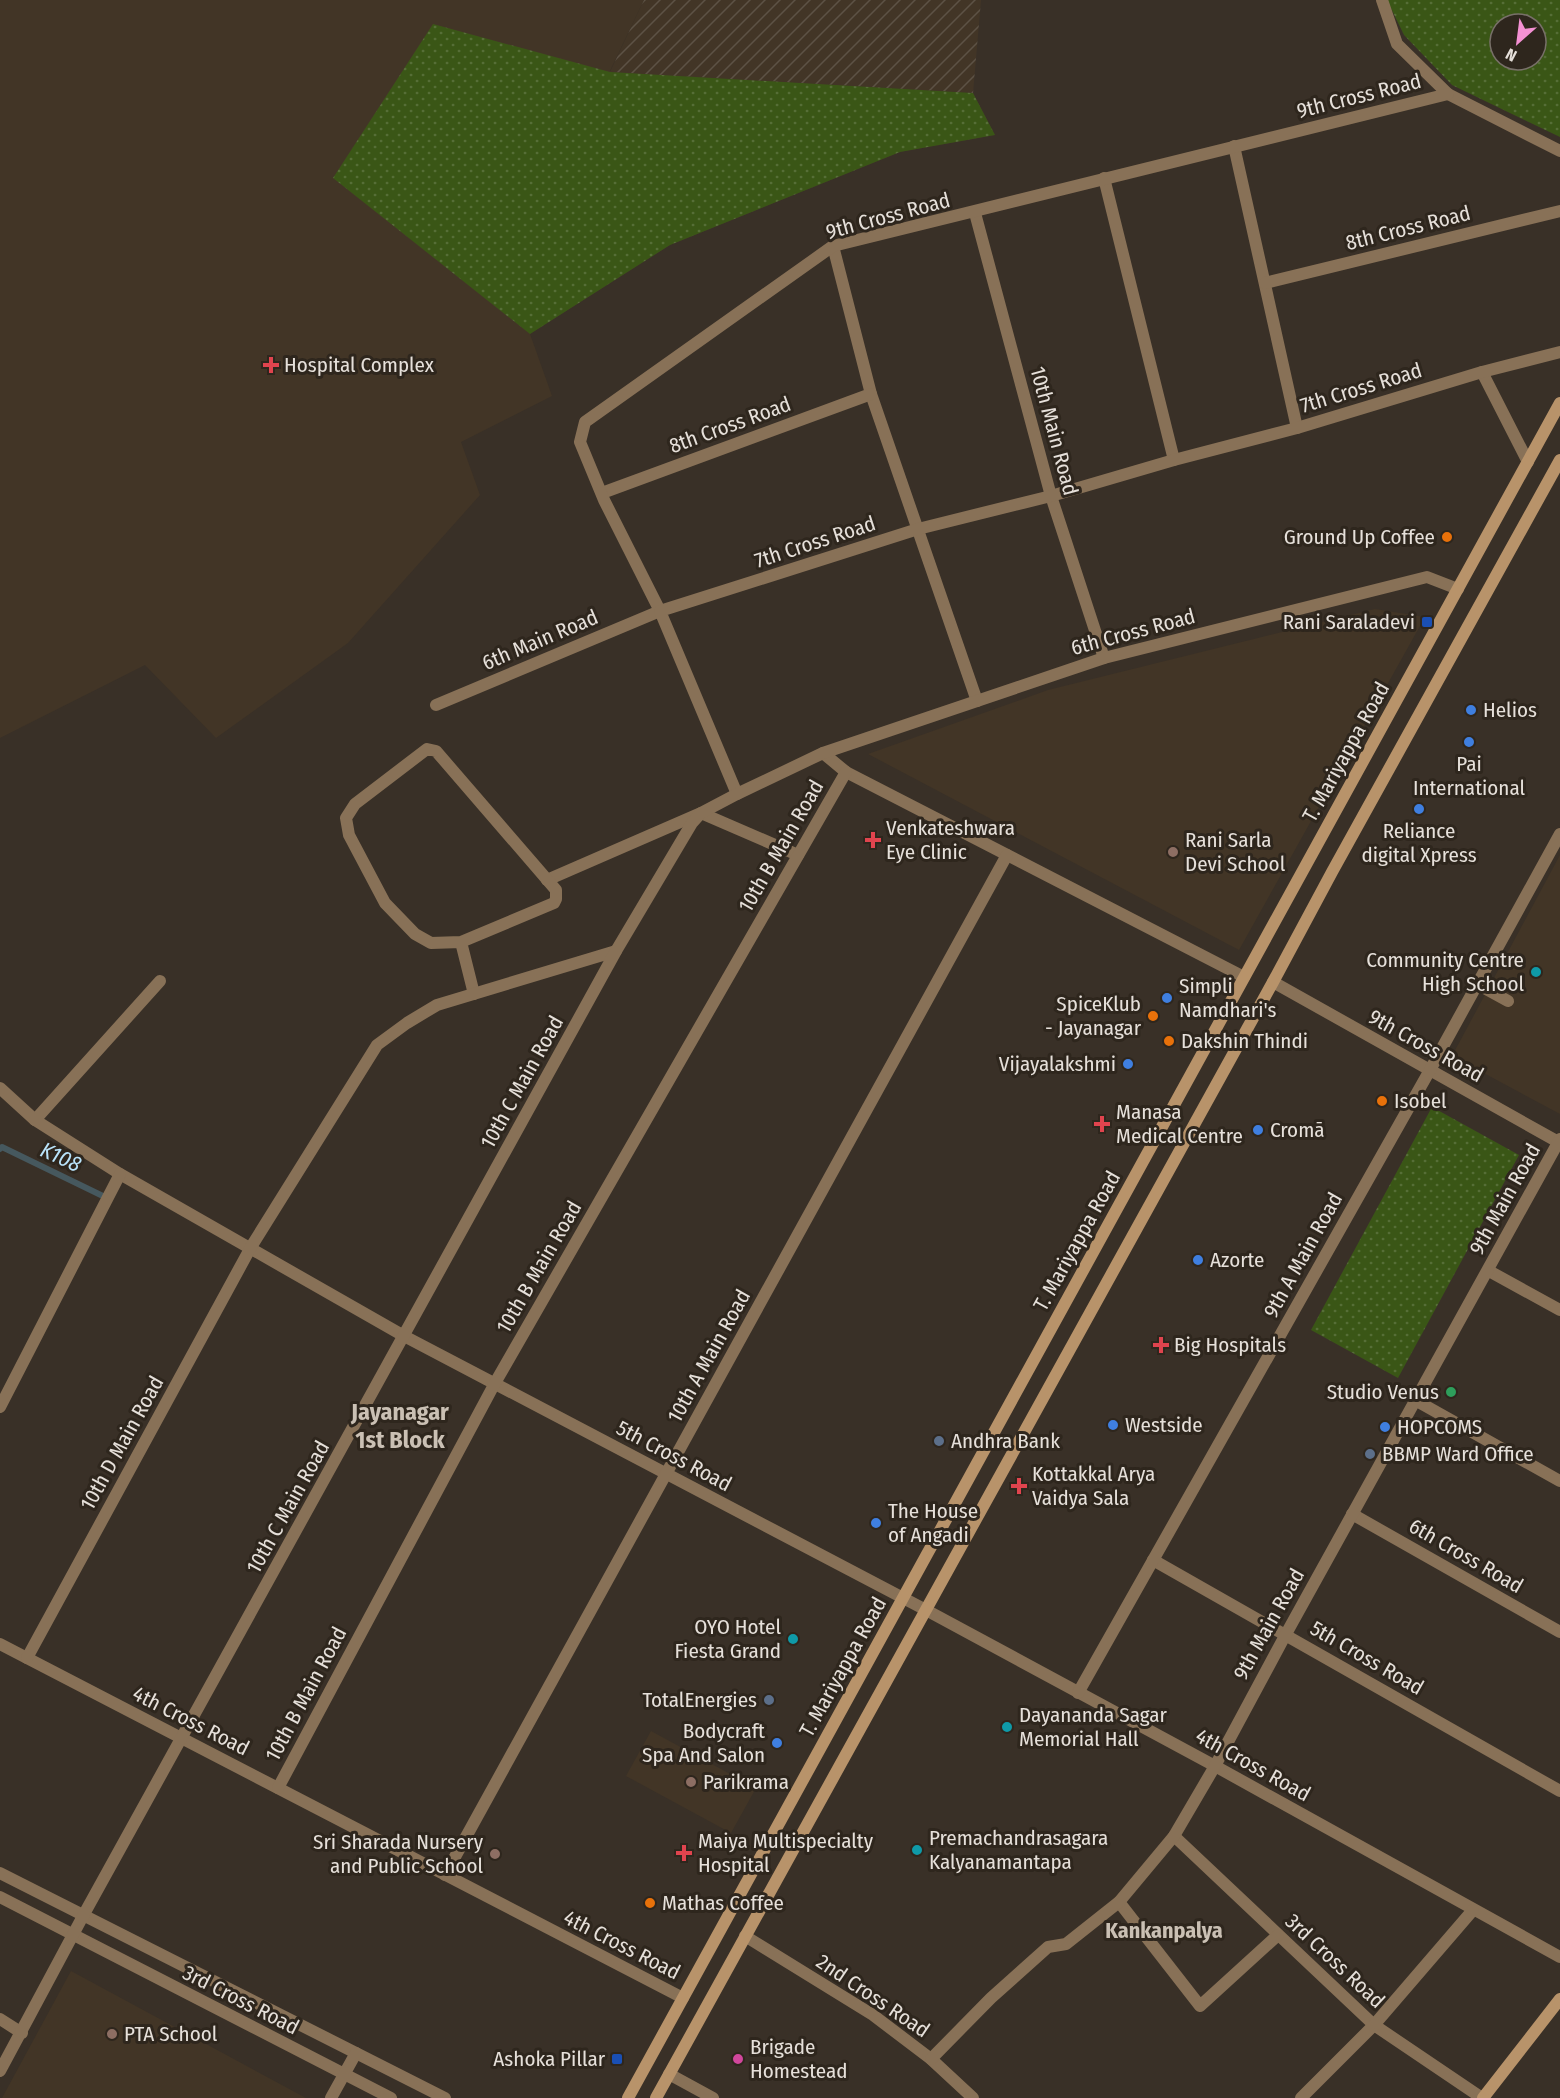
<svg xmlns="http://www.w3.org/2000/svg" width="1560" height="2098" viewBox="0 0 1560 2098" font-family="'Fira Sans Condensed',sans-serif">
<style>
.built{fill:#423526}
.industrial{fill:url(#industrial-furrows)}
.grass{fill:url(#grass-dots);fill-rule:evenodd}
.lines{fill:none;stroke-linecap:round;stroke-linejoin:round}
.stream{stroke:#46585e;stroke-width:6}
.street{stroke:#887157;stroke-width:12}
.secondary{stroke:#b8936a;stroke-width:12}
.health-dot{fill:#e0444e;stroke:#2e261d;stroke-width:2}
.food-dot{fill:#e8710a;stroke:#2e261d;stroke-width:2}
.transit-dot{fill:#1a4fb4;stroke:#2e261d;stroke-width:2}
.shop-dot{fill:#3f7fe0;stroke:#2e261d;stroke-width:2}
.education-dot{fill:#8d6e63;stroke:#2e261d;stroke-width:2}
.culture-dot{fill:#0f9aa8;stroke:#2e261d;stroke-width:2}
.leisure-dot{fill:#2e9e5b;stroke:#2e261d;stroke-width:2}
.service-dot{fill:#5c6f8a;stroke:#2e261d;stroke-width:2}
.hotel-dot{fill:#d1479c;stroke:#2e261d;stroke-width:2}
.labels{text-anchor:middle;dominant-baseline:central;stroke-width:6;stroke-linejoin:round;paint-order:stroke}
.street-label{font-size:21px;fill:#e6e0da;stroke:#2e261d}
.poi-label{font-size:21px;fill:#e6e0da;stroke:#2e261d;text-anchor:start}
.water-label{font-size:22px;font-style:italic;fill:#b9e3fa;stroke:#2e261d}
.neighbourhood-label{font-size:22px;font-weight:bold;fill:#cac0b4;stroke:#2e261d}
.quarter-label{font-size:24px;font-weight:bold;fill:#cac0b4;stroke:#2e261d}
</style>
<defs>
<pattern id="industrial-furrows" width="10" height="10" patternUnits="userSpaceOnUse" patternTransform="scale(1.5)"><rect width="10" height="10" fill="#423526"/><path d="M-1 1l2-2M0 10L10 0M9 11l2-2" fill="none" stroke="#5d5245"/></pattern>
<pattern id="grass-dots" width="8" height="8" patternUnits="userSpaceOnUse" patternTransform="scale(1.5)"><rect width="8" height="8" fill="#3a5616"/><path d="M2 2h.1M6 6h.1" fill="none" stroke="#566e37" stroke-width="1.8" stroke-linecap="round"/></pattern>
</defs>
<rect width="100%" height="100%" fill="#393027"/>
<g class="built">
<polygon points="0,0 644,0 610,71 973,93 995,135 900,152 670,245 530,334 552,396 461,442 480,495 348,643 216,738 145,665 0,738"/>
<polygon points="1375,609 1425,617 1239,950 868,754 1048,690"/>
<polygon points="1560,855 1560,1114 1452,1056"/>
<polygon points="651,1731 756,1788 731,1833 626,1776"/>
<polygon points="71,1971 306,2098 2,2098"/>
</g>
<polygon class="industrial" points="644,0 981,0 973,93 610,72"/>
<g class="grass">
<path d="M1387 0H1560V137L1452 85 1404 35ZM1500 24H1536V60H1500Z"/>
<polygon points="433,24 610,72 973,93 995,135 900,152 670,245 530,334 333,178"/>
<polygon points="1432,1107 1519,1155 1398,1378 1311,1330"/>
</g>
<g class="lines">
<polyline class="stream" points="0,1149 2,1147 107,1198"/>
<g class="street">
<polyline points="1382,0 1397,44 1448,94 1560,151"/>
<polyline points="1234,146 1297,428"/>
<polyline points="1104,178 1174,460"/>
<polyline points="975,213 1051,496 1104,658"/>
<polyline points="833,246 871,394 977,701"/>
<polyline points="1265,283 1560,211"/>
<polyline points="1482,372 1528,462"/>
<polyline points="602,493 871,394"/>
<polyline points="436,705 660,611 604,500 580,442 585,422 833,246 1448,94"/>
<polyline points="823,753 846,772 1244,977"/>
<polyline points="737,794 660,611 918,529 1051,496 1174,460 1297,428 1482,372 1560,352"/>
<polyline points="547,880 701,813 798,855"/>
<polyline points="461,942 431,943 415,934 385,903 349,835 346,818 355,804 427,749 436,751 556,890 556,899 554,903 461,942 474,994"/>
<polyline points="1273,982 1560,1143"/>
<polyline points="1477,984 1508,1001"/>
<polyline points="0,1088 35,1120 120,1174 404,1336 926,1610 1215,1766 1560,1957"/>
<polyline points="35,1120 160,981"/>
<polyline points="1489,1271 1560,1310"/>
<polyline points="1415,1400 1560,1481"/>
<polyline points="0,1407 120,1174"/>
<polyline points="1352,1514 1560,1632"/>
<polyline points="1153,1560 1560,1791"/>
<polyline points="0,1644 683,1998"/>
<polyline points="27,1658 251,1247 377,1045 407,1023 437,1005 616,951"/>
<polyline points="1078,1693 1430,1070 1560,834"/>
<polyline points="278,1788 495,1383 846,772"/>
<polyline points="1174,1836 1374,2025 1482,2098"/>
<polyline points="0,1873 445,2098"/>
<polyline points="445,1875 1007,855"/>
<polyline points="0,1897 391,2098"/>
<polyline points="1119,1902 1200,2006 1278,1935"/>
<polyline points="745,1936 873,2015 931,2059 973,2098"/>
<polyline points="0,2019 22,2033"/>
<polyline points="931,2059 991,1998 1048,1947 1066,1944 1119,1902 1174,1836 1215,1766 1286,1634 1560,1139"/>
<polyline points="0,2071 83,1916 616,951 692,823 701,813 737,794 823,753 1104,658 1427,577 1458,589"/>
<polyline points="669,2074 713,2098"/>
<polyline points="331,2098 356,2053"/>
<polyline points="1301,2098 1374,2025 1473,1910"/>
</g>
<g class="secondary">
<polyline points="628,2098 1560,403"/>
<polyline points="656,2098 1273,982 1332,872 1560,460"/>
<polyline points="1483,2098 1560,1999"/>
</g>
</g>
<g class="health-dot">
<path d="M268 356h6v6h6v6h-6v6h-6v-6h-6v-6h6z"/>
<path d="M870 831h6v6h6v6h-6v6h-6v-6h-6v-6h6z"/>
<path d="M1099 1115h6v6h6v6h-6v6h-6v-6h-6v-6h6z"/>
<path d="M1158 1336h6v6h6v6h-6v6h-6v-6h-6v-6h6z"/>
<path d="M1016 1477h6v6h6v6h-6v6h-6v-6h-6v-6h6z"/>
<path d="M681 1844h6v6h6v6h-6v6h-6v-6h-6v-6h6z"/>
</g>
<g class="food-dot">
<circle cx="1447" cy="537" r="6"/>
<circle cx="1153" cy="1016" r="6"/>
<circle cx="1169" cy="1041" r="6"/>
<circle cx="1382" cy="1101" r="6"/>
<circle cx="650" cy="1903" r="6"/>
</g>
<g class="transit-dot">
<rect x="1421" y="616" width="12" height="12" rx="3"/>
<rect x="611" y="2053" width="12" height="12" rx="3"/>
</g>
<g class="shop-dot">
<circle cx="1471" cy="710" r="6"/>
<circle cx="1469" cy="742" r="6"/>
<circle cx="1419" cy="809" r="6"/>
<circle cx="1167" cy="998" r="6"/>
<circle cx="1128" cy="1064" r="6"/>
<circle cx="1258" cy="1130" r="6"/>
<circle cx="1198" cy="1260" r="6"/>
<circle cx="1113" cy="1425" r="6"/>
<circle cx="1385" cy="1427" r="6"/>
<circle cx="876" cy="1523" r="6"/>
<circle cx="777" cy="1743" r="6"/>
</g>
<g class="education-dot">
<circle cx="1173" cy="852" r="6"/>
<circle cx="691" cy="1782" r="6"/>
<circle cx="495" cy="1854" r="6"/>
<circle cx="112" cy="2034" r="6"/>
</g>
<g class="culture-dot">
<circle cx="1536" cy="972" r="6"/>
<circle cx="793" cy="1639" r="6"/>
<circle cx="1007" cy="1727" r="6"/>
<circle cx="917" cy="1850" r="6"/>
</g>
<circle class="leisure-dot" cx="1451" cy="1392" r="6"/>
<g class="service-dot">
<circle cx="939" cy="1441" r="6"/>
<circle cx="1370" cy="1454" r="6"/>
<circle cx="769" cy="1700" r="6"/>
</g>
<circle class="hotel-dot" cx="738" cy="2059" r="6"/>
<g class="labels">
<g class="street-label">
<text transform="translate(1359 96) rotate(-14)">9th Cross Road</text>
<text transform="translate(888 216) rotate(-15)">9th Cross Road</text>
<text transform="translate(1408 228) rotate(-14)">8th Cross Road</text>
<text transform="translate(1361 388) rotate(-17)">7th Cross Road</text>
<text transform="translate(730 425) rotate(-20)">8th Cross Road</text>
<text transform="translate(1054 431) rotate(75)">10th Main Road</text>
<text transform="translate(815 542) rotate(-18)">7th Cross Road</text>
<text transform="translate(1133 632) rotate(-15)">6th Cross Road</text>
<text transform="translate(540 640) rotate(-23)">6th Main Road</text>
<text transform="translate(1346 752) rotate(-61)">T. Mariyappa Road</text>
<text transform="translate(781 846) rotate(-60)">10th B Main Road</text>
<text transform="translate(1426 1046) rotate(29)">9th Cross Road</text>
<text transform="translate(522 1082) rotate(-61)">10th C Main Road</text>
<text transform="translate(1505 1199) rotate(-61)">9th Main Road</text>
<text transform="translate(1077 1241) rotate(-61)">T. Mariyappa Road</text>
<text transform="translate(1303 1255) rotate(-61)">9th A Main Road</text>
<text transform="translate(539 1267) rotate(-60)">10th B Main Road</text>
<text transform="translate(709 1356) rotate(-61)">10th A Main Road</text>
<text transform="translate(122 1443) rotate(-61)">10th D Main Road</text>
<text transform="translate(674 1456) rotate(28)">5th Cross Road</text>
<text transform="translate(288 1507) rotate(-61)">10th C Main Road</text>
<text transform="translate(1466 1556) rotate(30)">6th Cross Road</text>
<text transform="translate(1269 1624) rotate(-61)">9th Main Road</text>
<text transform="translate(1367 1658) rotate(30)">5th Cross Road</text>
<text transform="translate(843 1667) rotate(-61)">T. Mariyappa Road</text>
<text transform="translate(306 1694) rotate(-62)">10th B Main Road</text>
<text transform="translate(191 1721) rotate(27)">4th Cross Road</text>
<text transform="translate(1253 1765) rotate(29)">4th Cross Road</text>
<text transform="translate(622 1945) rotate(27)">4th Cross Road</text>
<text transform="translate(1335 1961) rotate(43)">3rd Cross Road</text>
<text transform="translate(873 1996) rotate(34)">2nd Cross Road</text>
<text transform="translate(241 2000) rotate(27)">3rd Cross Road</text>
</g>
<g class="poi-label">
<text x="284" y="365">Hospital Complex</text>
<text x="1435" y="537" text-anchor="end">Ground Up Coffee</text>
<text x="1415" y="622" text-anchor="end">Rani Saraladevi</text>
<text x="1483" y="710">Helios</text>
<text x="1469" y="764" text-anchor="middle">Pai<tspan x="1469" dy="24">International</tspan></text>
<text x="886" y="828">Venkateshwara<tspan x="886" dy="24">Eye Clinic</tspan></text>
<text x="1419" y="831" text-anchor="middle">Reliance<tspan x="1419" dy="24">digital Xpress</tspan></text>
<text x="1185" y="840">Rani Sarla<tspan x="1185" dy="24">Devi School</tspan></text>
<text x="1524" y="960" text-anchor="end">Community Centre<tspan x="1524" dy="24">High School</tspan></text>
<text x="1179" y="986">Simpli<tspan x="1179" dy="24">Namdhari's</tspan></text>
<text x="1141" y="1004" text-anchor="end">SpiceKlub<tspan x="1141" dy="24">- Jayanagar</tspan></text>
<text x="1181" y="1041">Dakshin Thindi</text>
<text x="1116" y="1064" text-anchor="end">Vijayalakshmi</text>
<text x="1394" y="1101">Isobel</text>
<text x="1116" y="1112">Manasa<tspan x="1116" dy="24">Medical Centre</tspan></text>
<text x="1270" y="1130">Cromā</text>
<text x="1210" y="1260">Azorte</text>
<text x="1174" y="1345">Big Hospitals</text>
<text x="1439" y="1392" text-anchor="end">Studio Venus</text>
<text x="1125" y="1425">Westside</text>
<text x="1397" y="1427">HOPCOMS</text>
<text x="951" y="1441">Andhra Bank</text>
<text x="1382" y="1454">BBMP Ward Office</text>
<text x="1032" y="1474">Kottakkal Arya<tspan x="1032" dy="24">Vaidya Sala</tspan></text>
<text x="888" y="1511">The House<tspan x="888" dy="24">of Angadi</tspan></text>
<text x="781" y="1627" text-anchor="end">OYO Hotel<tspan x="781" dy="24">Fiesta Grand</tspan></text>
<text x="757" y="1700" text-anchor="end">TotalEnergies</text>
<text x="1019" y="1715">Dayananda Sagar<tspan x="1019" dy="24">Memorial Hall</tspan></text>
<text x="765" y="1731" text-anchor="end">Bodycraft<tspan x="765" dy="24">Spa And Salon</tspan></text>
<text x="703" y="1782">Parikrama</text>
<text x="929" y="1838">Premachandrasagara<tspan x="929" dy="24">Kalyanamantapa</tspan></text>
<text x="698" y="1841">Maiya Multispecialty<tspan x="698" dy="24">Hospital</tspan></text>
<text x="483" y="1842" text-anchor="end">Sri Sharada Nursery<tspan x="483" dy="24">and Public School</tspan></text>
<text x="662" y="1903">Mathas Coffee</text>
<text x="124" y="2034">PTA School</text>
<text x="750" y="2047">Brigade<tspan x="750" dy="24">Homestead</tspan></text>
<text x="605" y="2059" text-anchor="end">Ashoka Pillar</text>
</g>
<g class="water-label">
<text transform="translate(61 1157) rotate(24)">K108</text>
</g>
<g class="neighbourhood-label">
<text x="1164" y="1930">Kankanpalya</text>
</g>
<g class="quarter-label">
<text x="400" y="1412">Jayanagar<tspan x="400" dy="28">1st Block</tspan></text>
</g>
</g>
<g transform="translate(1518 42) rotate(208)"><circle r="28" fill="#2e261d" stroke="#787069" stroke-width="1.5"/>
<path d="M0-4.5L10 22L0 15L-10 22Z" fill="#f491d3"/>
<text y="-9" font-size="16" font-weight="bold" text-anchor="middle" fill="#e6e0da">N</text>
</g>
</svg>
